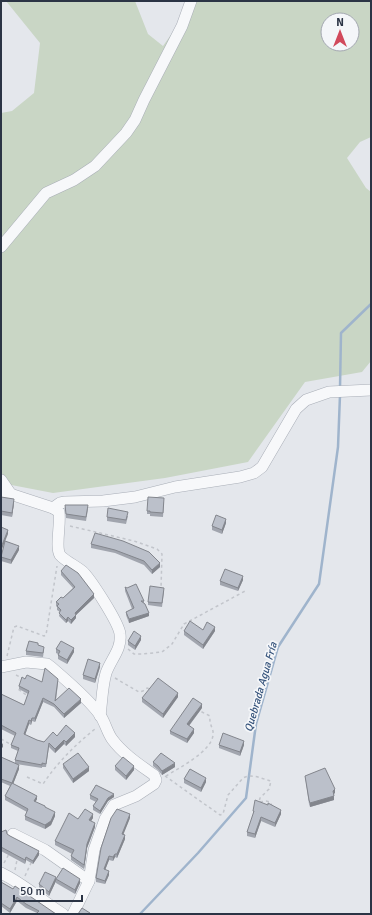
<svg xmlns="http://www.w3.org/2000/svg" width="372" height="915" viewBox="0 0 372 915" font-family="Signika,sans-serif">
<style>
.green{fill:#c9d6c5;fill-rule:evenodd}
.lines{fill:none;stroke-linecap:round;stroke-linejoin:round}
.stream{stroke:#9fb4cc;stroke-width:2.5}
.minor-casing{stroke:#a9aeb7;stroke-width:12}
.path{stroke:#c2c5cb;stroke-width:1.5;stroke-dasharray:3 3;stroke-linecap:butt}
.minor{stroke:#f7f8fa;stroke-width:11}
.wall{fill:#a1a5ae}
.shaded-wall{fill:#83868d}
.building{fill:#bbc0ca;stroke:#83868d}
.labels{text-anchor:middle;dominant-baseline:central;stroke-width:3.5;stroke-linejoin:round;paint-order:stroke}
.water-label{font-size:11px;font-style:italic;fill:#34527a;stroke:#f4f6f9}
</style>
<rect width="100%" height="100%" fill="#e4e7ec"/>
<path class="green" d="M6 1H135L148 34 163 46 195 1H371V137L360 142 347 158 366 188 371 192V361L362 372 305 382 248 462 165 478 53 493 1 483V255L3 249 1 240V113L12 111 34 93 40 43ZM328 20H352V44H328Z"/>
<g class="lines">
<g class="stream">
<polyline points="340,388 341,333 371,304"/>
<polyline points="140,914 198,853 246,798 256,724 278,647 319,584 338,447 340,395"/>
</g>
<defs>
<g id="minor">
<polyline points="1,247 46,193 74,180 95,166 126,133 135,120 144,100 182,26 191,1"/>
<polyline points="1,480 10,493"/>
<path d="M1 491 53 508 59 512C61 523 55 547 60 555 65 561 76 566 82 571 90 578 119 623 120 634 122 649 111 659 106 673 102 687 102 701 100 716"/>
<polyline points="53,508 60,503 65,502 103,501 135,497 175,487 240,477 254,473 262,467 296,409 306,400 329,392 371,390"/>
<path d="M1 667 26 662 47 664 51 667C67 681 88 698 100 715 105 722 107 732 112 739 123 754 140 765 154 775L156 780 154 784 136 796 114 805 105 819 94 850 89 881 73 914"/>
<polyline points="13,834 45,850 89,881"/>
<path d="M1 873C24 884 42 901 63 914"/>
</g>
</defs>
<use href="#minor" class="minor-casing"/>
<g class="path">
<polyline points="70,526 134,541 157,549 162,554 161,589"/>
<polyline points="128,649 134,654 142,654 162,652 172,644 184,624 247,590"/>
<polyline points="7,656 14,627 17,626 44,636 46,635 57,566"/>
<polyline points="16,675 22,678 22,679"/>
<polyline points="115,678 139,692 143,691 147,688 150,689"/>
<polyline points="20,684 18,689 28,696 27,697"/>
<polyline points="1,739 12,745"/>
<path d="M165 776 220 815 223 814 228 795 243 778C252 773 262 779 271 781L269 789 260 798 259 802 266 801 270 802 272 806"/>
<path d="M166 776C179 768 212 751 213 735 214 728 209 726 210 716L200 711"/>
<path d="M27 777 43 784C57 763 75 745 95 729"/>
<polyline points="4,863 9,854"/>
<polyline points="15,870 17,860"/>
<polyline points="25,876 31,863"/>
</g>
<use href="#minor" class="minor"/>
</g>
<g class="wall">
<polygon points="1,497 14,503 12,517 1,515"/>
<polygon points="164,502 163,517 150,516 150,514 147,514 147,511"/>
<polygon points="65,505 88,509 86,521 66,518"/>
<polygon points="128,516 126,524 107,521 107,517"/>
<polygon points="226,523 222,534 212,530 212,526"/>
<polygon points="123,541 160,567 152,574 144,565 115,553 91,548 91,544"/>
<polygon points="19,550 11,564 1,561 1,557"/>
<polygon points="61,571 94,598 76,615 76,618 71,624 68,621 66,623 59,616 60,612 57,610 57,607 56,606 56,602 63,598 73,588 61,575"/>
<polygon points="243,580 238,591 220,585 220,581"/>
<polygon points="125,587 144,601 144,603 149,616 129,623 126,615 126,612 132,609 125,591"/>
<polygon points="164,592 162,607 148,605 148,602"/>
<polygon points="203,630 215,631 203,649 184,635 184,631"/>
<polygon points="141,640 135,650 128,645 128,641"/>
<polygon points="56,649 74,652 67,664 58,659 58,654 56,653"/>
<polygon points="44,650 43,657 26,655 26,651"/>
<polygon points="100,667 95,683 83,679 83,675"/>
<polygon points="25,679 42,682 58,683 56,701 81,703 64,718 54,707 43,702 35,722 32,721 31,725 29,724 25,735 37,740 44,742 57,736 75,737 66,746 64,744 55,753 49,747 46,767 42,767 42,768 16,764 19,769 13,784 37,799 35,802 45,807 55,816 51,825 45,829 25,820 25,816 27,812 5,800 5,796 10,786 1,782 1,757 15,763 15,760 18,751 11,748 11,745 15,736 1,729 1,694 24,705 28,694 19,689 19,686"/>
<polygon points="178,697 163,718 142,702 142,698"/>
<polygon points="202,708 189,726 194,733 187,743 170,734 170,731"/>
<polygon points="219,745 244,745 240,756 219,748"/>
<polygon points="153,762 175,767 162,775 158,770 153,766"/>
<polygon points="63,764 89,771 73,783 63,768"/>
<polygon points="115,766 134,770 126,780 115,770"/>
<polygon points="305,776 335,793 334,794 334,800 310,807 309,804"/>
<polygon points="184,779 206,782 201,792 184,783"/>
<polygon points="90,795 114,797 108,801 100,814 93,810 93,806 96,802 90,799"/>
<polygon points="253,811 281,814 275,827 261,821 255,838 247,836 247,832 253,815"/>
<polygon points="93,818 91,821 95,827 87,848 84,869 71,860 71,856 72,854 55,845 55,841 78,819"/>
<polygon points="130,818 123,834 125,839 117,858 115,857 113,861 109,860 105,870 109,875 105,884 96,882 96,878"/>
<polygon points="1,832 7,834 10,836 39,855 33,864 26,860 25,864 1,851"/>
<polygon points="56,879 80,883 75,894 56,883"/>
<polygon points="56,881 49,896 39,888 39,884"/>
<polygon points="1,882 56,914 37,913 26,908 17,901 10,913 1,906"/>
</g>
<g class="shaded-wall">
<polygon points="14,499 14,503 12,517 12,513"/>
<polygon points="226,519 226,523 222,534 222,530"/>
<polygon points="8,530 8,534 2,549 2,545"/>
<polygon points="19,546 19,550 11,564 11,560"/>
<polygon points="160,563 160,567 152,574 152,570"/>
<polygon points="243,576 243,580 238,591 238,588"/>
<polygon points="94,594 94,598 76,615 76,618 71,624 71,620 75,613"/>
<polygon points="149,613 149,616 129,623 129,619"/>
<polygon points="68,617 68,621 66,623 66,620"/>
<polygon points="215,627 215,631 203,649 203,645"/>
<polygon points="141,636 141,640 135,650 135,646"/>
<polygon points="74,648 74,652 67,664 67,660"/>
<polygon points="100,663 100,667 95,683 95,679"/>
<polygon points="178,693 178,697 163,718 163,714"/>
<polygon points="43,698 43,702 35,722 35,718"/>
<polygon points="81,699 81,703 64,718 64,714"/>
<polygon points="202,704 202,708 187,728 187,724"/>
<polygon points="32,718 32,721 31,725 31,721"/>
<polygon points="29,720 29,724 24,738 24,734"/>
<polygon points="194,729 194,733 187,743 187,739"/>
<polygon points="75,733 75,737 66,746 66,742"/>
<polygon points="64,740 64,744 55,753 55,749"/>
<polygon points="244,741 244,745 240,756 240,752"/>
<polygon points="3,743 3,747 1,749 1,746"/>
<polygon points="175,763 175,767 162,775 162,771"/>
<polygon points="19,765 19,769 12,787 12,783"/>
<polygon points="134,766 134,770 126,780 126,776"/>
<polygon points="89,767 89,771 73,783 73,779"/>
<polygon points="206,778 206,782 201,792 201,788"/>
<polygon points="335,789 335,793 333,794 333,791"/>
<polygon points="114,794 114,797 108,801 100,814 100,811 108,798"/>
<polygon points="37,796 37,799 34,805 34,801"/>
<polygon points="334,796 334,800 310,807 310,803"/>
<polygon points="281,810 281,814 275,827 275,823"/>
<polygon points="55,812 55,816 51,825 45,829 45,825"/>
<polygon points="93,814 93,818 89,824 89,820"/>
<polygon points="130,814 130,818 122,838 122,834"/>
<polygon points="261,817 261,821 255,838 255,834"/>
<polygon points="95,823 95,827 87,848 84,869 84,865 87,844"/>
<polygon points="125,835 125,839 117,858 117,854"/>
<polygon points="39,851 39,855 33,864 33,861"/>
<polygon points="115,854 115,857 113,861 113,857"/>
<polygon points="109,856 109,860 104,873 104,869"/>
<polygon points="26,857 26,860 25,864 25,860"/>
<polygon points="109,871 109,875 105,884 105,881"/>
<polygon points="56,877 56,881 49,896 49,892"/>
<polygon points="80,879 80,883 75,894 75,890"/>
<polygon points="17,897 17,901 10,913 10,909"/>
</g>
<g class="building">
<polygon points="1,497 14,499 12,513 1,511"/>
<polygon points="148,497 164,498 163,513 150,512 150,511 147,511"/>
<polygon points="65,505 88,505 86,517 66,514"/>
<polygon points="108,508 128,512 126,520 107,517"/>
<polygon points="216,515 226,519 222,530 212,526"/>
<polygon points="1,527 8,530 2,545 1,545"/>
<polygon points="95,533 123,541 149,552 160,563 152,570 144,561 115,550 91,544"/>
<polygon points="5,541 19,546 11,560 1,557"/>
<polygon points="66,565 78,573 94,594 75,613 76,615 71,620 68,617 66,620 59,613 61,610 57,606 59,604 56,602 61,597 63,598 75,587 61,571"/>
<polygon points="225,569 243,576 238,588 220,581"/>
<polygon points="136,584 144,601 141,601 145,604 149,613 129,619 126,612 134,608 125,587 127,588"/>
<polygon points="150,586 164,588 162,603 148,602"/>
<polygon points="190,621 203,630 207,622 215,627 203,645 184,631"/>
<polygon points="134,631 141,636 135,646 128,641"/>
<polygon points="29,641 38,643 38,645 44,647 43,653 26,651"/>
<polygon points="61,641 74,648 67,660 58,655 60,651 56,649"/>
<polygon points="88,659 100,663 95,679 83,675"/>
<polygon points="45,668 58,679 55,701 69,688 81,699 64,714 54,704 43,698 35,718 32,718 31,721 29,720 24,734 37,740 44,742 53,732 57,736 66,725 75,733 66,742 64,740 55,749 49,743 46,764 42,763 42,765 15,760 19,748 11,745 16,733 1,725 1,694 24,705 29,691 19,686 22,677 25,679 27,675 42,682"/>
<polygon points="158,678 178,693 163,714 142,698"/>
<polygon points="193,698 202,704 187,724 194,729 187,739 170,731"/>
<polygon points="223,733 244,741 240,752 219,745"/>
<polygon points="78,753 89,767 73,779 63,764"/>
<polygon points="161,753 175,763 162,771 158,766 153,762"/>
<polygon points="1,757 19,765 12,783 1,779"/>
<polygon points="123,757 134,766 126,776 115,766"/>
<polygon points="325,768 335,789 333,791 334,796 310,803 309,800 305,776"/>
<polygon points="190,769 206,778 201,788 184,779"/>
<polygon points="12,783 37,796 34,801 45,806 45,807 55,812 51,821 45,825 25,816 28,809 5,796"/>
<polygon points="96,785 114,794 108,798 100,811 93,806 98,799 90,795"/>
<polygon points="255,800 268,805 268,803 281,810 275,823 261,817 255,834 247,832 254,811 253,811"/>
<polygon points="85,809 93,814 89,820 95,823 87,844 84,865 71,856 74,850 55,841 69,813 78,819"/>
<polygon points="117,809 130,814 122,834 125,835 117,854 115,854 113,857 109,856 104,869 109,871 105,881 96,878 101,848 111,818"/>
<polygon points="6,830 7,834 10,836 39,851 33,861 26,857 25,860 1,847 1,832"/>
<polygon points="63,868 80,879 75,890 56,879"/>
<polygon points="45,872 56,877 49,892 39,884"/>
<polygon points="1,882 13,889 15,886 56,914 36,914 39,911 26,904 17,897 10,909 1,903"/>
<polygon points="82,908 90,913 89,914 78,914"/>
</g>
<g class="labels">
<g class="water-label">
<text transform="translate(261 687) rotate(-74)">Quebrada Agua Fría</text>
</g>
</g>
<rect width="372" height="915" fill="none" stroke="#2b3445" stroke-width="4"/>
<g transform="translate(340 32)"><circle r="19" fill="#f4f6f9" stroke="#a4a8b1"/>
<path d="M0-3L7 15L0 10L-7 15Z" fill="#d1495b"/>
<text y="-6" font-size="11" font-weight="bold" text-anchor="middle" fill="#2b3445">N</text>
</g>
<path d="M14 895v6h68v-6" fill="none" stroke="#2b3445" stroke-width="2"/>
<text x="20" y="895" font-size="12" fill="#2b3445" stroke="#f4f6f9" stroke-width="3" paint-order="stroke">50 m</text>
</svg>
